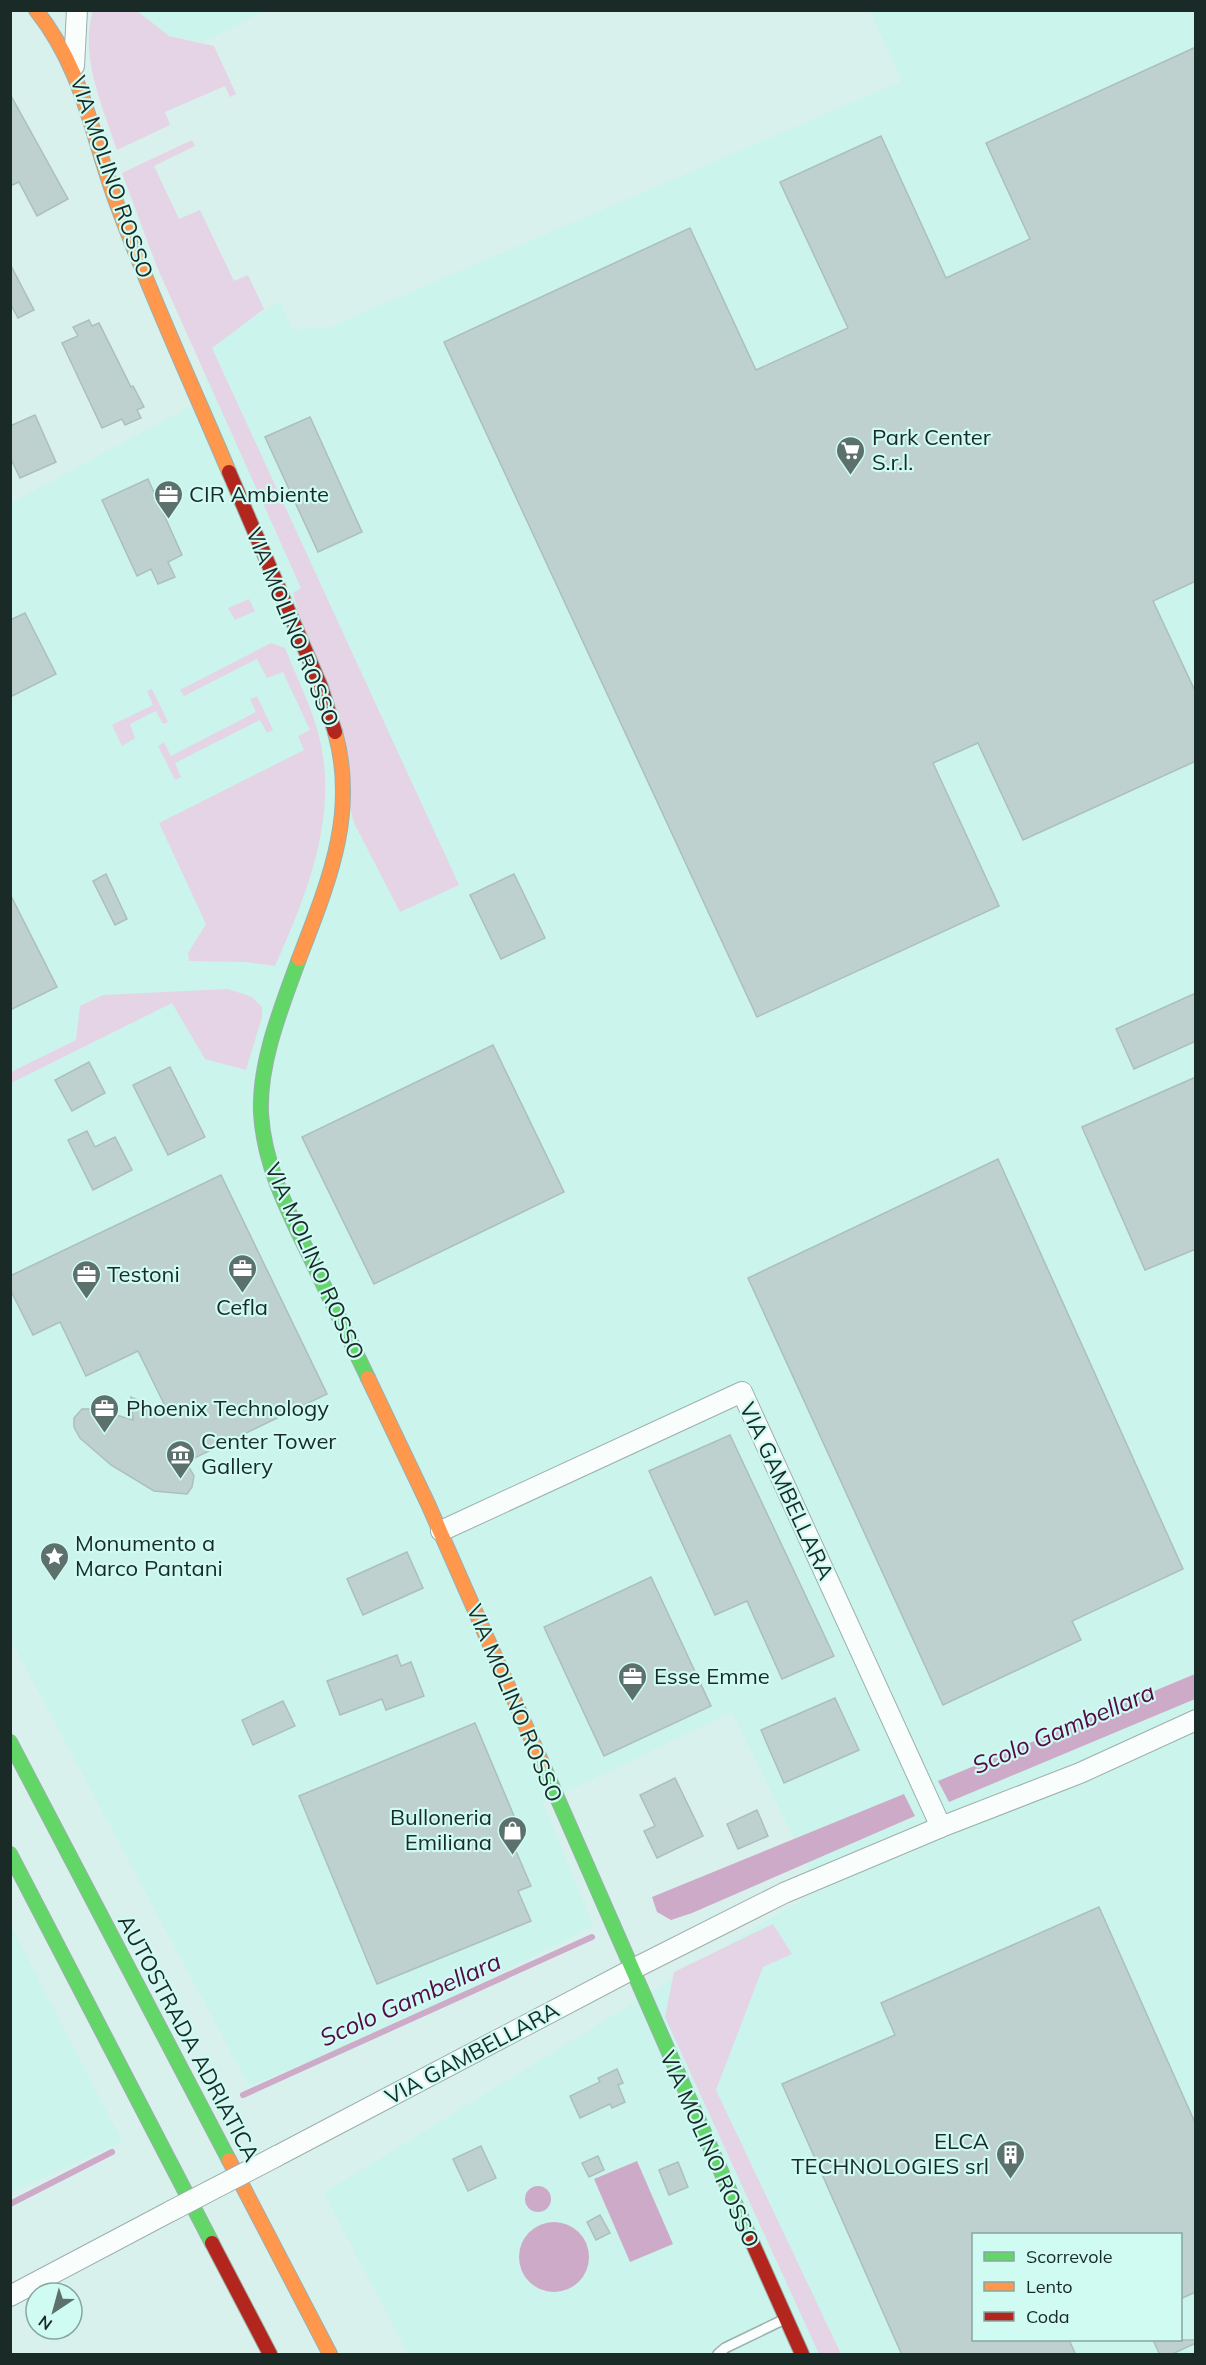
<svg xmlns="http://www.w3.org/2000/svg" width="1206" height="2365" viewBox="0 0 1206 2365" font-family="Mulish,sans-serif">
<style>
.built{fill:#cbf4ec;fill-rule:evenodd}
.green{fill:#e4d4e5}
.water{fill:#cdaac8}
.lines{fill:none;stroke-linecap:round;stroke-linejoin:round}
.stream{stroke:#cdaac8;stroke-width:6}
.building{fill:#bed1ce;stroke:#acbfbc;stroke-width:1.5}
.lane-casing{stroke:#9cafac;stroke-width:12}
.street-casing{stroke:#9cafac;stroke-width:22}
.fast-casing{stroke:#9cafac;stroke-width:16}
.slow-casing{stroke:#9cafac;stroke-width:16}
.jam-casing{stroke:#9cafac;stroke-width:16}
.lane{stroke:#f9fdfc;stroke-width:9}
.street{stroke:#f9fdfc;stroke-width:20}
.fast{stroke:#63d668;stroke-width:14}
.slow{stroke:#ff974d;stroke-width:14}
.jam{stroke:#b3261e;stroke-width:14}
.street-bridge-casing{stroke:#9cafac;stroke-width:22;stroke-linecap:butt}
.street-bridge{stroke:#f9fdfc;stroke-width:20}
.labels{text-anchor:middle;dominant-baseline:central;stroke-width:4.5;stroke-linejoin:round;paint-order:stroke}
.street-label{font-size:22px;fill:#192a27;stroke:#cffbf3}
.poi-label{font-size:22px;fill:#192a27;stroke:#cffbf3;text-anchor:start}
.water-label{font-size:24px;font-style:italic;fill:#550a47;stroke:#cffbf3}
</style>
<rect width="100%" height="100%" fill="#d9f1ed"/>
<g class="built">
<polygon points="133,11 265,11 202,42 168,35"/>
<path d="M870 11H1195V2354H408L324 2193 819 1889 732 1712 543 1803 593 1926 393 2027 249 2086 11 1640V503L206 398 205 346 280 302 292 329 328 328 902 81ZM974 2234H1180V2340H974Z"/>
<polygon points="11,1926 122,2141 11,2193 10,2192"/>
</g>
<g class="green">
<path d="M93 11H137L169 36 214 46 236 94 230 97 225 86 165 112 170 125 117 150C103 108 79 55 93 11Z"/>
<polygon points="192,140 195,146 154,166 179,219 200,210 234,281 248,275 264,309 212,348 459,885 400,912 354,823 293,593 301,588 157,267 122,173"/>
<polygon points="249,599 255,611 235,620 228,608"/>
<path d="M271 643 285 648C295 674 309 701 317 729 341 811 308 892 275 966L246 962 189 961 188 953 206 924 159 823 304 750 298 736 310 730 283 672 267 678 257 659 184 696 180 690Z"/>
<polygon points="152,689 168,722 163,724 156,711 130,724 135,738 122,746 112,725 153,705 147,691"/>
<polygon points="257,696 273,730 267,733 260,720 175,763 181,777 175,780 158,746 164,742 171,756 256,712 250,699"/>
<polygon points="228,989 252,997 262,1007 262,1017 246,1070 205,1059 172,1003 11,1083 11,1072 76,1040 80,1006 103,995"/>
<polygon points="773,1924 792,1954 763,1967 716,2090 841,2354 819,2354 665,2017 674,1972"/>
</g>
<g class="water">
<polygon points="1195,1674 1195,1699 949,1802 938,1781"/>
<polygon points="904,1794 915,1816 692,1913 671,1920 657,1912 652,1897"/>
<polygon points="637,2161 673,2244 630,2262 594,2179"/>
<circle cx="538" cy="2199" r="13"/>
<circle cx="554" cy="2257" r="35"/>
</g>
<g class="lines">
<g class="stream">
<polyline points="243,2095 592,1937"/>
<polyline points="10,2204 112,2152"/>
</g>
</g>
<g class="building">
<polygon points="1196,47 1196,581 1153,601 1196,693 1196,761 1023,840 978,743 933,763 999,906 757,1017 444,342 690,228 756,370 848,328 780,182 881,136 946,278 1030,239 986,143"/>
<polygon points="10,94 68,199 37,216 19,182 10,186"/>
<polygon points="10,264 34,310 18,318 10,303"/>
<polygon points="89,320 92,326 99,323 131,387 133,386 144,407 137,410 141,418 125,425 122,419 102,428 62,343 78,336 73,327"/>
<polygon points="35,415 56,462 20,478 10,457 10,426"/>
<polygon points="310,417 362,532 318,552 265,437"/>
<polygon points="148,479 182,555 168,562 175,577 158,584 151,569 137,576 102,500"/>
<polygon points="25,613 56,674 10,697 10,620"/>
<polygon points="106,874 127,919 115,925 93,881"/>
<polygon points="514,874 545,938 501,959 470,895"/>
<polygon points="10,894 57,987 10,1010"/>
<polygon points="1196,993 1196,1041 1134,1069 1116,1029"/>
<polygon points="493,1045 564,1192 374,1284 302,1137"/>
<polygon points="89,1062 105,1093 72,1111 55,1080"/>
<polygon points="170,1067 205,1137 168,1155 133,1085"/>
<polygon points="1196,1077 1196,1249 1145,1270 1082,1127"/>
<polygon points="87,1131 95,1147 115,1137 132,1170 93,1190 68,1140"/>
<polygon points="998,1159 1183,1569 1072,1621 1081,1640 943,1705 748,1278"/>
<polygon points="221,1175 327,1394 186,1462 194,1476 192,1487 187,1494 154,1491 111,1465 80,1438 74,1427 74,1418 82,1409 96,1409 133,1420 131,1397 170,1416 138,1351 86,1376 60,1322 33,1335 10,1289 10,1276"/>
<polygon points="730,1435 834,1656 782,1679 747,1601 715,1615 649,1471"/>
<polygon points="407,1552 423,1588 363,1615 347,1579"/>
<polygon points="651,1577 711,1706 604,1756 544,1627"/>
<polygon points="397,1655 401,1666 411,1662 424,1696 386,1710 382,1699 340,1715 327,1681"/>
<polygon points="835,1698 859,1750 784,1783 761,1730"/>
<polygon points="283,1701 295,1726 253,1745 242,1720"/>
<polygon points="475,1723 514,1816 503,1821 531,1886 518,1891 531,1921 377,1984 299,1796"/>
<polygon points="675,1778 703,1836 657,1858 644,1831 655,1826 640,1795"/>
<polygon points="757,1810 768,1836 738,1849 727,1824"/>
<polygon points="1099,1907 1196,2125 1196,2292 1180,2299 1180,2235 974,2235 974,2340 1069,2340 1076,2355 902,2355 782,2084 895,2035 881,2003"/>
<polygon points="617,2069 623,2083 618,2085 625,2102 612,2108 610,2104 580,2118 570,2096 600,2082 598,2078"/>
<polygon points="481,2146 496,2178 468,2191 453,2159"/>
<polygon points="598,2156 604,2170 589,2177 582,2163"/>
<polygon points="678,2162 688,2187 669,2195 659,2170"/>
<polygon points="600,2215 610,2233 596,2240 587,2222"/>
<polygon points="1153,2340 1196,2340 1196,2343 1170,2355 1160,2355"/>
</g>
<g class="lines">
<defs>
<polyline id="lane" points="718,2354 725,2348 785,2319"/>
<g id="street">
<polyline points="74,66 77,10"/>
<polyline points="441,1531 742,1392 941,1827"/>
<polyline points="277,2156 631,1970 784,1893 941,1827 1080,1773 1196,1720"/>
<polyline points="10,2296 171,2211"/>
</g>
<g id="fast">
<path d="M299 959C282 1006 259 1061 261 1113 264 1167 290 1215 313 1263 331 1301 350 1340 368 1378"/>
<polyline points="10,1742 229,2160"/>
<polyline points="542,1763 752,2242"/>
<polyline points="10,1854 212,2243"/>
</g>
<g id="slow">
<path d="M36 10C85 72 91 136 118 207 151 297 192 384 229 472"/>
<path d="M299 959C328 883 358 814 335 732"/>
<polyline points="368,1378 428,1504 542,1763"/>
<polyline points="229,2160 330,2354"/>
</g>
<g id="jam">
<polyline points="229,472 321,687 335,732"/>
<polyline points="752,2242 802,2354"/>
<polyline points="212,2243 270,2354"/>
</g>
</defs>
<use href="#lane" class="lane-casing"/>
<use href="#street" class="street-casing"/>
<use href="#fast" class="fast-casing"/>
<use href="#slow" class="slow-casing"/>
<use href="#jam" class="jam-casing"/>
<use href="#lane" class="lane"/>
<use href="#street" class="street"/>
<use href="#fast" class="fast"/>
<use href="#slow" class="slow"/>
<use href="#jam" class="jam"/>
<defs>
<polyline id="street-bridge" points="171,2211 277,2156"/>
</defs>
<use href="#street-bridge" class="street-bridge-casing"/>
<use href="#street-bridge" class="street-bridge"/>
</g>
<defs>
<symbol id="supermarket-pin" viewBox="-11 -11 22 30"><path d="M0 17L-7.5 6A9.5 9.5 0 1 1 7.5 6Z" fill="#5c706c" stroke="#cffbf3"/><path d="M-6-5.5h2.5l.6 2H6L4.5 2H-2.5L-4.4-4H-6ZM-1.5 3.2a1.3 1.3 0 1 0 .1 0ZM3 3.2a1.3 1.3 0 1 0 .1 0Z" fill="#fff"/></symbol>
<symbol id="office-pin" viewBox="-11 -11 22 30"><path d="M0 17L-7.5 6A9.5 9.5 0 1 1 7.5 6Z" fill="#5c706c" stroke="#cffbf3"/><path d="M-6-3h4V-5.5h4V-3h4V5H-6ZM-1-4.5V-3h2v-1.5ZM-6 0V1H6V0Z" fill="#fff"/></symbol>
<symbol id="museum-pin" viewBox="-11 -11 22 30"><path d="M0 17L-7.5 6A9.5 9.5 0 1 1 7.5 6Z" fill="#5c706c" stroke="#cffbf3"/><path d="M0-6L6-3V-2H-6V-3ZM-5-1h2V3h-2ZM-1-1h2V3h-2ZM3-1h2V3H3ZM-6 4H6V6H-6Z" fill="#fff"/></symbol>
<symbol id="sight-pin" viewBox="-11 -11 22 30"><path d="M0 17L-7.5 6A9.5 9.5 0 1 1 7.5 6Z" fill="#5c706c" stroke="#cffbf3"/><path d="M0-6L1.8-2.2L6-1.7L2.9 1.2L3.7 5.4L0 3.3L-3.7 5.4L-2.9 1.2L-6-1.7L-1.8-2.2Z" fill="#fff"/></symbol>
<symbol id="shop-pin" viewBox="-11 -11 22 30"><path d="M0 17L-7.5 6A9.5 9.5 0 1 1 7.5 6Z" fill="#5c706c" stroke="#cffbf3"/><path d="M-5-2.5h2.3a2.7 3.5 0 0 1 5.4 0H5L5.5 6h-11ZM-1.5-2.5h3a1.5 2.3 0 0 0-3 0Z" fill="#fff"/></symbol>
<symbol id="building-pin" viewBox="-11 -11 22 30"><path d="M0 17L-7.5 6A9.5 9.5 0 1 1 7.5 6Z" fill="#5c706c" stroke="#cffbf3"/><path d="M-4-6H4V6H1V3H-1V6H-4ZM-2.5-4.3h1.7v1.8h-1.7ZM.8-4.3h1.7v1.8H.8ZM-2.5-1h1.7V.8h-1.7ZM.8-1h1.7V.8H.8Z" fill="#fff"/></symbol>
</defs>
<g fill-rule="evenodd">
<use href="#supermarket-pin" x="834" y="434" width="33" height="45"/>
<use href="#office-pin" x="152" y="478" width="33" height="45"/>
<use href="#office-pin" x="226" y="1252" width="33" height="45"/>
<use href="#office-pin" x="70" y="1258" width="33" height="45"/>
<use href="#office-pin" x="88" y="1392" width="33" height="45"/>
<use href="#museum-pin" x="164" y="1438" width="33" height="45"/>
<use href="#sight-pin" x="38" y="1540" width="33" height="45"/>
<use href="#office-pin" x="616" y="1660" width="33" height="45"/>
<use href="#shop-pin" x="496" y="1814" width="33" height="45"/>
<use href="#building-pin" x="994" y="2138" width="33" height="45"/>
</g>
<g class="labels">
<g class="street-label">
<text transform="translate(112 177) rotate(71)">VIA MOLINO ROSSO</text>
<text transform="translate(293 627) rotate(68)">VIA MOLINO ROSSO</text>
<text transform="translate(315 1261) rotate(66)">VIA MOLINO ROSSO</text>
<text transform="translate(787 1491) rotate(65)">VIA GAMBELLARA</text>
<text transform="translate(515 1703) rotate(67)">VIA MOLINO ROSSO</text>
<text transform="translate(189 2038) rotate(62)">AUTOSTRADA ADRIATICA</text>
<text transform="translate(472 2053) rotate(-28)">VIA GAMBELLARA</text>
<text transform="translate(710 2149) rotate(66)">VIA MOLINO ROSSO</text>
</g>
<g class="poi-label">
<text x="872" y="437">Park Center<tspan x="872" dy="25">S.r.l.</tspan></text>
<text x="189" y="494">CIR Ambiente</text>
<text x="107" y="1274">Testoni</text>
<text x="242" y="1307" text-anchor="middle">Cefla</text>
<text x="126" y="1408">Phoenix Technology</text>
<text x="201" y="1441">Center Tower<tspan x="201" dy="25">Gallery</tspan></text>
<text x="75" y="1543">Monumento a<tspan x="75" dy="25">Marco Pantani</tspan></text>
<text x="654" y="1676">Esse Emme</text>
<text x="492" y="1817" text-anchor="end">Bulloneria<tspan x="492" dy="25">Emiliana</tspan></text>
<text x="989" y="2141" text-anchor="end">ELCA<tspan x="989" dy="25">TECHNOLOGIES srl</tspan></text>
</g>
<g class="water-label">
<text transform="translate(1063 1728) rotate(-23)">Scolo Gambellara</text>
<text transform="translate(410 1999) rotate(-24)">Scolo Gambellara</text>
</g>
</g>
<rect width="1206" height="2365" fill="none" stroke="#192a27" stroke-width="24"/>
<rect x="972" y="2233" width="210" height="108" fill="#cffbf3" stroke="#86a7a1" stroke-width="1.5"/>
<rect x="984" y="2252" width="30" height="9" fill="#63d668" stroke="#86a7a1" stroke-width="1.5"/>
<text x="1026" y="2263" font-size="18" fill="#192a27">Scorrevole</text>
<rect x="984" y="2282" width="30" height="9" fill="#ff974d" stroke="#86a7a1" stroke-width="1.5"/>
<text x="1026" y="2293" font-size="18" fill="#192a27">Lento</text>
<rect x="984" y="2312" width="30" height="9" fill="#b3261e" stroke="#86a7a1" stroke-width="1.5"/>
<text x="1026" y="2323" font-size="18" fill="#192a27">Coda</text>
<g transform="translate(54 2311) rotate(216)"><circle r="28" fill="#cffbf3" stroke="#86a7a1" stroke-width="1.5"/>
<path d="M0-4.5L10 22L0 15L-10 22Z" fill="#5c706c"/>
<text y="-9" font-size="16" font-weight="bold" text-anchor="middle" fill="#192a27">N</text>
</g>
</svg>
